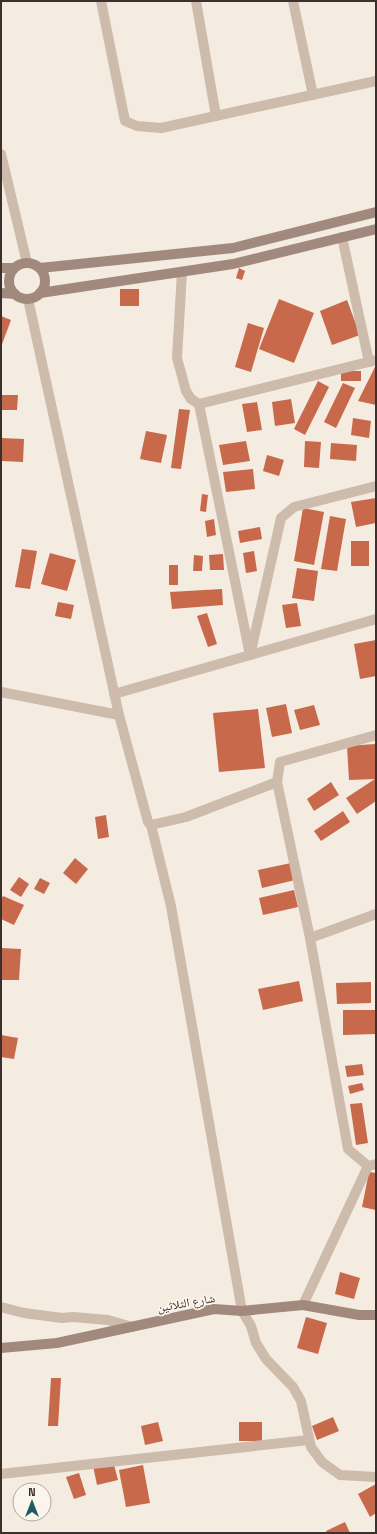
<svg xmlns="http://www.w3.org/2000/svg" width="377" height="1534" viewBox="0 0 377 1534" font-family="'Space Grotesk','Noto Naskh Arabic',sans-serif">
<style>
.building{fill:#c8694b}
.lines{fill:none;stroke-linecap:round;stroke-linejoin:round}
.street{stroke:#cdbbac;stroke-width:10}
.secondary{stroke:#a18a7d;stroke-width:10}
.labels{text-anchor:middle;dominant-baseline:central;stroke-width:3.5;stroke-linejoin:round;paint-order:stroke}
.street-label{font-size:12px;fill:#3b302b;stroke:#fbf5ee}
</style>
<rect width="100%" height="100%" fill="#f4ebe1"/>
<g class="building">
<polygon points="239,268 245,271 242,280 236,278"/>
<rect x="120" y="289" width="19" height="17"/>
<polygon points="279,299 314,313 294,363 259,349"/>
<polygon points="347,300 360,335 332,345 320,311"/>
<polygon points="1,316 11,320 1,347"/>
<polygon points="248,323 264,328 251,372 235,367"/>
<polygon points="376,365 376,405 358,401"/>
<rect x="341" y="371" width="20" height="10"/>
<polygon points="318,381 329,387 305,435 294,429"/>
<polygon points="343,383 355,388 336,428 324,422"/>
<polygon points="1,395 18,395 17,410 1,410"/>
<polygon points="291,399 295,423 275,426 272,402"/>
<polygon points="257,402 262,430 247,432 242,404"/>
<polygon points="179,409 190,410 181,469 171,468"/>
<polygon points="353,418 371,421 369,438 351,435"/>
<polygon points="146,431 167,435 161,463 140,459"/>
<polygon points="1,438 24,439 23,462 1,461"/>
<polygon points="246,441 250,461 223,465 219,445"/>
<polygon points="305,441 321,442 319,468 304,467"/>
<polygon points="331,443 357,445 356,461 330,459"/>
<polygon points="267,455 284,460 279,476 263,471"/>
<polygon points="253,469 255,489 226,492 223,472"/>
<polygon points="202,494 208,495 206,512 200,511"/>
<polygon points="376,498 376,523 356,527 351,502"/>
<polygon points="303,508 324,512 314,565 294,561"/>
<polygon points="330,516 346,519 337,571 321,569"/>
<polygon points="214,519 216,535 207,537 205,521"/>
<polygon points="260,527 262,539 240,543 238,531"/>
<rect x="351" y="541" width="18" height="25"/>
<polygon points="22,549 37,551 30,589 15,587"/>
<polygon points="254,551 257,571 246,573 243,553"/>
<polygon points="50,553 76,560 67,591 41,584"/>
<polygon points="223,554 224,570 210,570 209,555"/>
<polygon points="194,555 203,556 202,571 193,571"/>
<rect x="169" y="565" width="9" height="20"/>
<polygon points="297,568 318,571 314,601 292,598"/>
<polygon points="222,589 223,605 172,609 170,592"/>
<polygon points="58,602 74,605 71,619 55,616"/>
<polygon points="297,603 301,626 286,628 282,605"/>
<polygon points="207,613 217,644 208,647 197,616"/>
<polygon points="376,640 376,676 360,679 354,644"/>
<polygon points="286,704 292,733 272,737 266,708"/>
<polygon points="314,705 320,725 300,730 294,710"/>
<polygon points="258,709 265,768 219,772 213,713"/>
<polygon points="375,744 376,801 357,814 346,798 375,779 349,780 347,746"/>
<polygon points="331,782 339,795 314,811 307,799"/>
<polygon points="343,811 350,822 321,841 314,831"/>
<polygon points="106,815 109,837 98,839 95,817"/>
<polygon points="75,858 88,869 76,884 63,873"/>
<polygon points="291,863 295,880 262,888 258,870"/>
<polygon points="19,877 29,884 21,897 10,890"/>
<polygon points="40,878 50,883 44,894 34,889"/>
<polygon points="294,890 298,907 263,915 259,898"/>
<polygon points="3,896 24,905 14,925 1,919 1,900"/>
<polygon points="1,948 21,949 19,980 1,980"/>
<polygon points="299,981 303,1001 263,1010 258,989"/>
<polygon points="371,982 371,1003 337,1004 336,983"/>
<polygon points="343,1010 376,1010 376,1034 343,1035"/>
<polygon points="1,1035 18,1038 14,1059 1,1057"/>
<polygon points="362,1064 364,1075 347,1077 345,1066"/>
<polygon points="362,1083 364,1090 350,1094 348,1086"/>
<polygon points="362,1103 368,1143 356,1145 350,1104"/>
<polygon points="369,1172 376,1173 376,1210 362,1207"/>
<polygon points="340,1272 360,1278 354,1299 335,1294"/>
<polygon points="306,1317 327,1323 318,1354 297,1348"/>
<polygon points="51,1378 61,1378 58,1426 48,1426"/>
<polygon points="333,1417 339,1431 317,1440 312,1426"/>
<polygon points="158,1422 163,1441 145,1445 141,1426"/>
<rect x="239" y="1422" width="23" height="19"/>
<polygon points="113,1461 118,1480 97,1485 93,1466"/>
<polygon points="143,1465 150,1503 126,1507 119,1470"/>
<polygon points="79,1473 86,1495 74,1499 66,1477"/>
<polygon points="376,1484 376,1513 370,1517 358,1494"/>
<polygon points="345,1522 350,1533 327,1533 326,1531"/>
</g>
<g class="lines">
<g class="street">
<polyline points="101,1 125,121 137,126 161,128 376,81"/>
<polyline points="196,1 216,116"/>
<polyline points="293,1 313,95"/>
<polyline points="1,154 27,263"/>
<polyline points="342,237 369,362"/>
<polyline points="182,272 177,358 186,391 191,399 199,404"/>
<polyline points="28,299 119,715 148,822 151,825 186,817 277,782 280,762 376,735"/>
<polyline points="251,651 281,518 294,507 376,486"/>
<polyline points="250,655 199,404 376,360"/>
<polyline points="1,692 119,715"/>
<polyline points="114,694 376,619"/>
<polyline points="277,782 310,938 348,1149 368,1166"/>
<polyline points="151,825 171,906 242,1311 251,1326 256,1343 266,1359 293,1387 301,1401 311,1447 322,1462 340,1475 376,1477"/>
<polyline points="310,938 376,914"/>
<polyline points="303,1305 368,1166 376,1164"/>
<polyline points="1,1307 24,1313 62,1318 73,1317 108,1320 132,1327"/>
<polyline points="1,1474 309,1440"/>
</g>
<g class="secondary">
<circle cx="27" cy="281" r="18"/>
<polyline points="1,268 14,268"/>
<polyline points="40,268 233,248 376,212"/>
<polyline points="1,293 15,294"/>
<polyline points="40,293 233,264 376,229"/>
<polyline points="1,1348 57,1343 214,1309 242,1311 303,1305 359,1315 376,1315"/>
</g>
</g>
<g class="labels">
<g class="street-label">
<text transform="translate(186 1303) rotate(-10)">شارع الثلاثين</text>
</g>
</g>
<rect width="377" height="1534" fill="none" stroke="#3b302b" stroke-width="4"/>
<g transform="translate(32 1502)"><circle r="19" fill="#fbf5ee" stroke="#aea6a0"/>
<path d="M0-3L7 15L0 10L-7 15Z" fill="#1f5a5e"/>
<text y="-6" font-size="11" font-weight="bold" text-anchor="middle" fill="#3b302b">N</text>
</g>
</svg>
